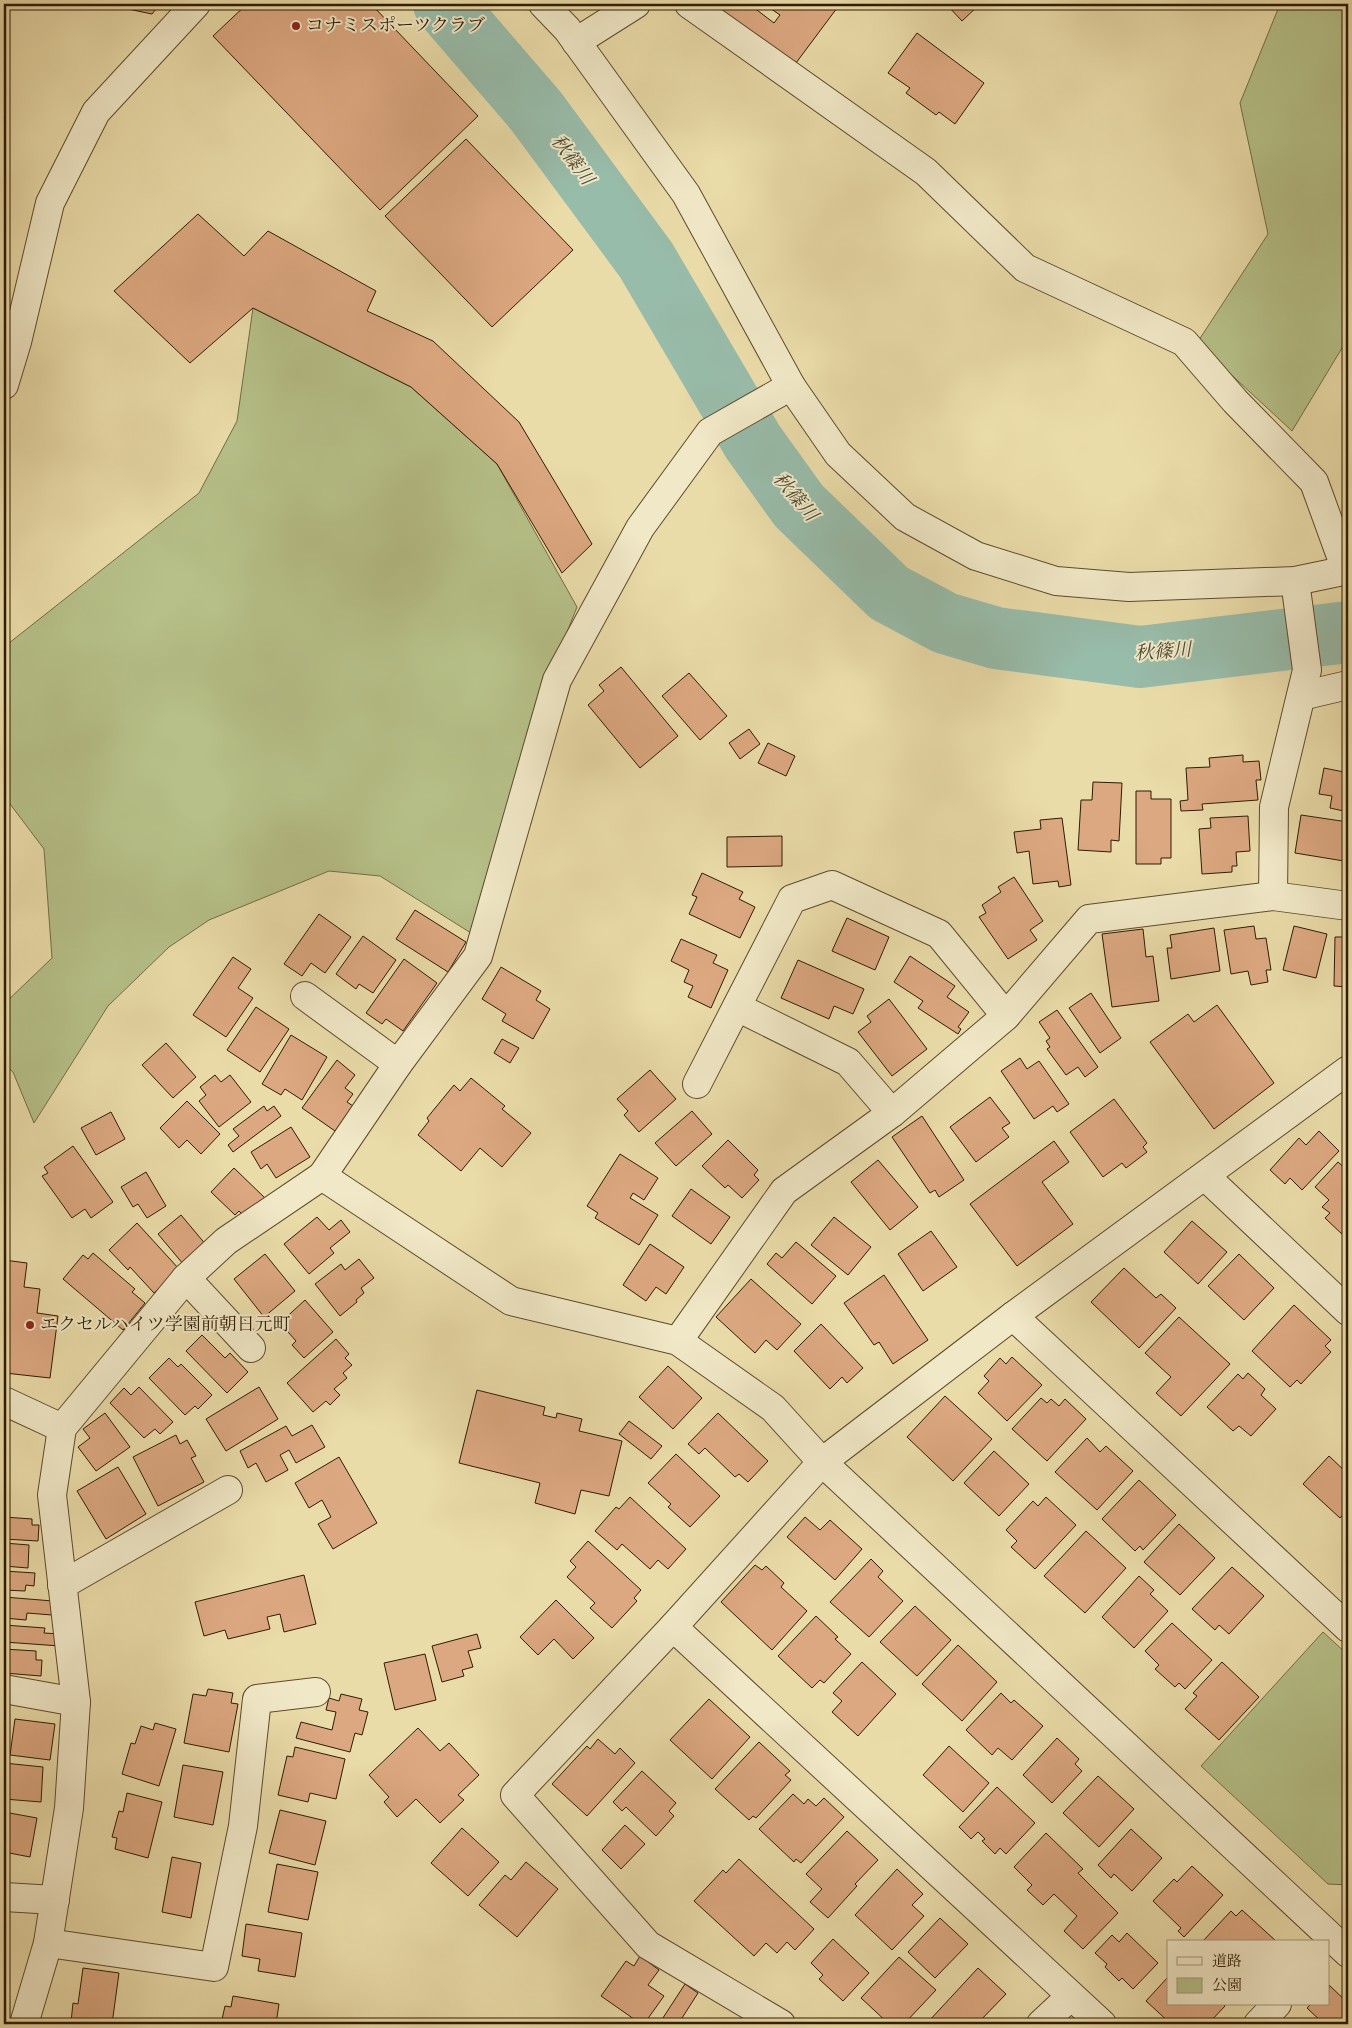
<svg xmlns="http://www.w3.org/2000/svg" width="1352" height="2028" viewBox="0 0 1352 2028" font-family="'IM FELL DW Pica','Noto Serif JP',serif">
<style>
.green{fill:#b6c088;stroke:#726e44}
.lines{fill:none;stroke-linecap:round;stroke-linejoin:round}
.river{stroke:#98bcaa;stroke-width:62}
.building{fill:#dca881;stroke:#2f1b01}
.minor-casing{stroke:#5e4b2b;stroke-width:30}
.minor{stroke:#f1e8c7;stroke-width:28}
.poi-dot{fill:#8f2418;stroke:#f1e8c7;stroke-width:2}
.labels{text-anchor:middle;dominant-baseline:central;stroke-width:4;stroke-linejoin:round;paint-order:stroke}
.poi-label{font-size:18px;fill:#2f1b01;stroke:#f1e8c7;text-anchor:start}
.water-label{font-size:19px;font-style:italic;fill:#4e4b34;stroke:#f1e8c7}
</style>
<rect width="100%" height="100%" fill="#eadca9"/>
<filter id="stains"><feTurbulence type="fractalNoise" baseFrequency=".004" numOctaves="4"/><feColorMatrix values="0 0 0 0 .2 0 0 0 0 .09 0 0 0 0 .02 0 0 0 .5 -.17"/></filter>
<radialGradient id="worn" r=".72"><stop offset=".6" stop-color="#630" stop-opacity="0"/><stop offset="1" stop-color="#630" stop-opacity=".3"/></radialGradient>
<g class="green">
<polygon points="1280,4 1348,4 1348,338 1292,431 1197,343 1268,234 1240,103"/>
<polygon points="253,308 411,387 497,464 577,607 542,695 471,933 380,876 329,871 209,920 169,947 108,1006 34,1123 13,1072 4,1064 4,1004 52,958 44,849 4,796 4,647 199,493 237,421"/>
<polygon points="1323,1632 1348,1655 1348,1885 1328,1884 1201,1766"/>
</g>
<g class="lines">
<polyline class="river" points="444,4 536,111 646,260 753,442 799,506 889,593 945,623 996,638 1140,657 1348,632"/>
</g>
<g class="building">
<polygon points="104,4 160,4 152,14"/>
<polygon points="247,4 371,4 478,116 380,210 213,36"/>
<polygon points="711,4 749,4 774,23 780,15 764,4 831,4 837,8 793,67"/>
<polygon points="946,4 980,4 962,21"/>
<polygon points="917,33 984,83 955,124 939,112 936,115 906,93 910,88 888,73"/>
<polygon points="466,139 573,250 492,327 385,216"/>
<polygon points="198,214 244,256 268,231 376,291 367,311 433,341 519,422 592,544 562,573 497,464 411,387 253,308 190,363 114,291"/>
<polygon points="621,667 678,736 640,768 588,705 604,691 599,685"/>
<polygon points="689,673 727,716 700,740 662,696"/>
<polygon points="749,729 760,744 740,759 729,743"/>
<polygon points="768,743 795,756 786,776 758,763"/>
<polygon points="1243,755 1243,762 1259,761 1261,780 1256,780 1258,800 1202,804 1203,810 1181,811 1180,801 1188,800 1186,768 1210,767 1209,758"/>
<polygon points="1324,768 1344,772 1344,777 1348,778 1348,812 1330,808 1332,796 1319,794"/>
<polygon points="1093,782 1122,783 1119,841 1111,840 1111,852 1078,850 1081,800 1092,800"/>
<polygon points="1136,791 1151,791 1151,799 1171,799 1171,858 1161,858 1161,864 1136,864"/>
<polygon points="1301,815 1348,822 1348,838 1344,861 1295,853"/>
<polygon points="1248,816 1250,851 1236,852 1237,866 1232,866 1232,872 1202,874 1199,829 1211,828 1210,818"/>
<polygon points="1062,818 1071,885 1059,887 1058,881 1033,884 1029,851 1017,853 1014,832 1041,829 1040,820"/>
<polygon points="782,836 782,866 727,867 727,837"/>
<polygon points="702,873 743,892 739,899 755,907 740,938 689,914 697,897 692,895"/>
<polygon points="1014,877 1043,921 1030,930 1037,940 1008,959 979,917 986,913 982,905 1001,892 998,887"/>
<polygon points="415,910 466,942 448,972 396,939"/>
<polygon points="319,914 351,937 325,973 311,963 302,976 284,964"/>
<polygon points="847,918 889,937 875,970 832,951"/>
<polygon points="1254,926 1256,939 1266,938 1271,970 1266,970 1268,982 1251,985 1248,971 1231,974 1224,930"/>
<polygon points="1294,926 1327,934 1316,978 1283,970"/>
<polygon points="1214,928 1220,971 1171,979 1167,948 1172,948 1170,935"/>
<polygon points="1143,929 1146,957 1153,956 1159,1001 1112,1007 1102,934"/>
<polygon points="363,936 396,960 373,993 359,984 356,989 336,974"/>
<polygon points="1335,937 1348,937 1348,987 1334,986"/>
<polygon points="681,939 717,955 713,963 728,970 711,1008 688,997 693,986 684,982 689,970 671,961"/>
<polygon points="910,956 955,986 947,997 969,1012 958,1027 961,1029 958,1034 918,1008 923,1001 894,982"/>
<polygon points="233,957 251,969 238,988 253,998 226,1037 193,1015"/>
<polygon points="404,959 437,983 403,1031 386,1019 382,1024 366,1013"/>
<polygon points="798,960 864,989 853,1014 834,1006 829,1019 781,998"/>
<polygon points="501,967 541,991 536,1000 550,1009 533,1039 502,1021 506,1014 482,999"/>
<polygon points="1091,993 1121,1038 1100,1053 1069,1008"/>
<polygon points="889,999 927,1049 892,1076 858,1032 871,1022 867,1016"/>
<polygon points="1217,1005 1274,1083 1214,1129 1150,1042 1188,1014 1194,1022"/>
<polygon points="256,1007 289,1029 260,1072 227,1050"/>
<polygon points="1057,1010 1098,1067 1085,1077 1078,1067 1066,1075 1047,1049 1050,1047 1046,1041 1050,1038 1039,1022"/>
<polygon points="291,1035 327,1057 302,1100 285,1089 281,1095 262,1084"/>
<polygon points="502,1039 519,1048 510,1063 494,1053"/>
<polygon points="166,1043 196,1077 173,1098 142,1065"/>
<polygon points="1020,1058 1027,1069 1039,1061 1069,1104 1057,1112 1053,1106 1034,1119 1001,1071"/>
<polygon points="337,1060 355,1075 345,1088 353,1094 347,1102 353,1106 335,1131 302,1108"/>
<polygon points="650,1070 676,1099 639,1132 624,1115 628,1111 617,1099"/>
<polygon points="215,1075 221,1082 230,1075 251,1102 219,1127 199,1101 206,1095 200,1087"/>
<polygon points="471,1078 505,1106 502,1109 531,1133 502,1167 480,1148 461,1171 418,1135 429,1121 427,1118 454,1085 460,1091"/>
<polygon points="990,1097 1010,1123 1002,1128 1009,1137 976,1162 950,1127"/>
<polygon points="1114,1099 1147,1143 1143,1147 1147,1152 1126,1168 1122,1163 1103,1177 1070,1132"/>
<polygon points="187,1101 220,1134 201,1154 187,1140 179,1148 160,1128"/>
<polygon points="264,1106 267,1111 274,1106 281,1116 233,1152 228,1145 239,1136 233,1129"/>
<polygon points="692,1111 712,1134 676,1166 655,1143"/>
<polygon points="111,1112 125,1139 96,1155 81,1128"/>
<polygon points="922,1116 964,1180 939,1197 935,1190 930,1193 892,1137"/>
<polygon points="291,1127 310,1157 276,1178 267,1164 261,1169 251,1152"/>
<polygon points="1319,1131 1339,1151 1302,1190 1290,1178 1285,1184 1270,1170 1299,1138 1306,1145"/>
<polygon points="728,1140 758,1170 754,1175 759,1180 742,1198 728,1185 725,1188 702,1166"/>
<polygon points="1054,1141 1069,1162 1042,1182 1073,1224 1017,1266 970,1204"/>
<polygon points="73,1146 113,1202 91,1218 85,1209 72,1218 42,1176 48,1173 44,1167"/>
<polygon points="620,1154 658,1178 644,1200 633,1193 630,1198 658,1215 639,1245 595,1218 598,1213 587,1206"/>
<polygon points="878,1160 918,1207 890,1230 851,1182"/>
<polygon points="1338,1162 1348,1171 1348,1231 1344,1236 1325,1218 1330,1213 1322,1207 1329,1200 1315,1187"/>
<polygon points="234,1168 267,1200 248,1220 239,1211 235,1215 211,1192"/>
<polygon points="146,1172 166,1206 147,1218 138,1204 133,1207 121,1187"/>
<polygon points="691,1189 730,1217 711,1244 672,1216"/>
<polygon points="181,1215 207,1246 184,1265 158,1234"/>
<polygon points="317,1217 329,1230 341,1220 350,1232 330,1248 334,1253 309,1274 284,1244"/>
<polygon points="834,1217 871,1247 848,1275 811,1245"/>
<polygon points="1192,1221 1227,1252 1198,1284 1164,1252"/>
<polygon points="137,1223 179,1269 154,1293 130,1267 128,1270 109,1250"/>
<polygon points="931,1231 957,1267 923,1291 898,1254"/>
<polygon points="796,1242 836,1276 812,1304 767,1264 776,1253 782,1258"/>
<polygon points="650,1244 684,1267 666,1294 656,1287 646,1301 623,1285"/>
<polygon points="93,1253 135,1289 132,1292 145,1303 123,1330 63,1279 83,1255 88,1259"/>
<polygon points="265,1254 295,1291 264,1317 234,1279"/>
<polygon points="1239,1254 1274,1288 1244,1320 1208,1286"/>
<polygon points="359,1259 374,1278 361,1288 364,1293 356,1300 357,1302 340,1316 315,1284 341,1264 345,1270"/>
<polygon points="4,1260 27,1263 24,1287 40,1289 37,1313 58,1316 50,1378 5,1373 9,1336 4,1335"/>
<polygon points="1124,1268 1156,1298 1161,1294 1176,1308 1139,1348 1091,1302"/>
<polygon points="884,1275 928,1340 893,1364 879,1342 874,1345 844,1303"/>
<polygon points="751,1279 801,1324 777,1350 766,1340 755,1353 716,1317"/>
<polygon points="305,1300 333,1332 304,1358 292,1345 296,1341 280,1323"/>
<polygon points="1294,1305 1331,1340 1325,1346 1331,1352 1301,1384 1297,1380 1290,1387 1252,1351"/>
<polygon points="1179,1317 1230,1364 1181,1416 1156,1393 1171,1377 1145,1353"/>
<polygon points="821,1324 863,1368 847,1383 842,1377 830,1389 794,1351"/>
<polygon points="202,1335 225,1358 230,1353 248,1372 227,1393 186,1351"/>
<polygon points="336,1339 349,1354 345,1358 352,1365 343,1373 347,1378 334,1389 340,1395 330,1405 326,1401 313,1412 287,1383"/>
<polygon points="1012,1357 1042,1385 1007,1421 978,1393 989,1381 984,1376 1000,1358 1006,1364"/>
<polygon points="169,1358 178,1367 181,1364 212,1395 198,1409 195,1406 185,1415 149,1378"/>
<polygon points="668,1366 702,1398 673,1429 639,1397"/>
<polygon points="1248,1373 1265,1389 1261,1395 1276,1409 1251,1436 1239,1426 1233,1431 1207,1407 1238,1374 1243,1379"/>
<polygon points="139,1387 173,1422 160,1434 155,1429 144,1438 110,1403 124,1388 131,1395"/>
<polygon points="259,1387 278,1419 226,1451 206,1419"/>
<polygon points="477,1390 545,1407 543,1415 556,1418 557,1413 582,1419 579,1431 622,1441 609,1496 581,1490 575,1514 535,1503 540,1483 459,1463"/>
<polygon points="945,1396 992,1439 953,1481 907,1437"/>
<polygon points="1041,1398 1047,1403 1051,1399 1059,1406 1065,1399 1086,1419 1047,1461 1012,1429"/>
<polygon points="105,1413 130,1447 96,1471 78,1447 90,1438 83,1429"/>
<polygon points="718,1413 768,1461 748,1482 739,1474 735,1477 705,1448 699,1454 688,1444"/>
<polygon points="629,1421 662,1446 651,1459 619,1434"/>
<polygon points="312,1425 325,1447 296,1463 289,1450 280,1455 288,1470 266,1482 256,1463 248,1468 240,1451 286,1426 292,1436"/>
<polygon points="176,1435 180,1444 187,1440 196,1456 191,1458 204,1482 158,1506 133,1457"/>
<polygon points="1087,1438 1100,1452 1106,1446 1133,1471 1097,1510 1055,1472"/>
<polygon points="994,1451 1029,1484 999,1516 964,1483"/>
<polygon points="676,1454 720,1496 690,1527 668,1507 671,1504 648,1483"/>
<polygon points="1329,1456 1348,1474 1348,1509 1340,1518 1303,1484"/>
<polygon points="339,1457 377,1523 333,1549 318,1524 331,1517 322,1500 309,1508 295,1483"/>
<polygon points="118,1467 146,1514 106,1539 77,1491"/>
<polygon points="1139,1480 1176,1515 1143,1550 1140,1546 1135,1551 1102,1519"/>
<polygon points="630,1497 686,1549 668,1569 658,1560 650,1569 622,1544 617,1550 595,1531 616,1507 619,1509"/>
<polygon points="1046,1497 1076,1525 1035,1569 1011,1547 1017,1541 1006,1530 1033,1501 1038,1506"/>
<polygon points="4,1517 32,1519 32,1525 39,1525 38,1541 4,1539"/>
<polygon points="805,1517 820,1530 830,1520 862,1549 835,1580 787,1537"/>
<polygon points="1179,1524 1215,1558 1180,1595 1144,1562"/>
<polygon points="1086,1531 1126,1568 1085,1613 1044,1576"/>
<polygon points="588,1541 641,1590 634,1598 637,1601 612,1628 590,1608 595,1603 567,1577 576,1567 570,1561"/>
<polygon points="4,1543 29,1545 28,1568 4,1566"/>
<polygon points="871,1559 883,1571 878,1577 903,1601 869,1637 830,1602"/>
<polygon points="755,1565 762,1570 766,1566 784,1583 781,1587 807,1611 772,1650 721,1602"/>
<polygon points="1232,1567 1264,1596 1229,1634 1219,1625 1215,1630 1192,1609"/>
<polygon points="4,1571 35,1573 34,1586 26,1585 25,1591 4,1590"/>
<polygon points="304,1575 316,1624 284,1632 280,1614 267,1617 270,1629 228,1639 225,1630 204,1636 195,1602"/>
<polygon points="1139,1576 1154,1590 1150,1594 1168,1611 1134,1648 1102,1617"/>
<polygon points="4,1597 53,1601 52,1615 27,1613 26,1620 4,1618"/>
<polygon points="556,1600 594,1638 573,1659 554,1639 538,1655 520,1637"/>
<polygon points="915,1606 951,1640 917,1676 880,1642"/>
<polygon points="816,1616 838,1637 835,1639 851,1654 824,1683 820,1680 812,1688 778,1656"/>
<polygon points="1172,1623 1212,1660 1185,1689 1179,1683 1175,1687 1155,1669 1159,1665 1145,1651"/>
<polygon points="4,1625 45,1628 44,1633 61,1634 60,1646 4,1642"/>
<polygon points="477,1634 481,1648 468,1651 473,1667 462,1670 464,1676 442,1682 432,1646"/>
<polygon points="958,1645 997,1682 962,1721 922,1684"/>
<polygon points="4,1649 36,1651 36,1660 42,1660 41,1676 4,1673"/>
<polygon points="425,1654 436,1700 395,1710 384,1663"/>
<polygon points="862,1662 896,1694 858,1736 832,1712 842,1701 833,1693"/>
<polygon points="1222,1662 1259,1697 1219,1740 1185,1709 1197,1696 1193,1693"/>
<polygon points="208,1689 233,1693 231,1703 238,1704 229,1752 184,1743 193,1694 206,1696"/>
<polygon points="1001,1693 1011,1703 1014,1700 1043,1726 1012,1760 998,1748 992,1755 966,1730"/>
<polygon points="341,1694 362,1699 359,1710 368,1712 362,1735 355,1733 350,1752 296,1738 301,1722 332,1730 336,1712 326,1710 329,1698 339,1701"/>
<polygon points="709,1699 750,1737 712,1779 670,1740"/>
<polygon points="15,1719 55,1724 50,1760 10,1755"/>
<polygon points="155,1723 176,1729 159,1786 122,1774 131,1743 135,1744 141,1726 153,1730"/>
<polygon points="418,1728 440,1751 449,1743 479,1775 458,1795 464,1800 440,1823 416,1799 397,1817 384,1802 389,1797 369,1775"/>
<polygon points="1057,1738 1079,1759 1075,1764 1082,1771 1052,1803 1023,1775"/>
<polygon points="598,1739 615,1754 620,1748 635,1763 587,1816 552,1784 587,1746 590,1749"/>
<polygon points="759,1742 790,1771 785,1775 791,1780 756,1818 753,1816 749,1820 715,1789"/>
<polygon points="949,1746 989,1783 963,1812 923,1775"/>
<polygon points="295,1747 345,1759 336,1799 310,1793 308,1802 278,1795 287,1756 293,1757"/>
<polygon points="4,1763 43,1767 41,1802 4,1799"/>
<polygon points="183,1765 223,1772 213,1825 174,1817"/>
<polygon points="642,1771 676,1803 669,1811 674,1816 656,1836 626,1807 622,1811 613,1802"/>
<polygon points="1098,1776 1134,1809 1099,1847 1063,1813"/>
<polygon points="997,1787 1035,1823 1006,1854 1000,1848 995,1854 982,1841 985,1839 978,1832 971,1839 959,1827"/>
<polygon points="127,1793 162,1802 148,1858 115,1849 117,1838 112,1837 119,1811 123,1812"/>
<polygon points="793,1794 804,1804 808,1799 816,1806 824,1798 844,1817 801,1863 796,1859 794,1862 759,1829"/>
<polygon points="280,1810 326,1821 315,1865 269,1853"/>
<polygon points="4,1812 37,1818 30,1857 4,1852"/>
<polygon points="625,1825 645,1844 621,1869 602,1850"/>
<polygon points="462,1828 499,1862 468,1896 431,1863"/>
<polygon points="1131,1829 1162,1858 1132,1891 1114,1874 1111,1878 1098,1865"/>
<polygon points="847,1831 878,1860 855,1884 857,1886 828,1918 810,1902 822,1889 806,1874"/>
<polygon points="1046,1833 1083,1869 1078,1873 1118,1913 1083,1949 1064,1931 1077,1916 1054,1894 1043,1905 1027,1890 1032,1885 1014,1867"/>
<polygon points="172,1857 201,1863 191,1918 162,1912"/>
<polygon points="739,1859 814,1929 795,1950 787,1942 777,1953 766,1943 754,1956 694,1901 723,1870 726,1873"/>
<polygon points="526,1862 558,1889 517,1937 479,1905 505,1875 511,1880"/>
<polygon points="277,1864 318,1872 308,1920 268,1912"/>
<polygon points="1192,1866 1223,1895 1184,1937 1178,1931 1181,1928 1153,1901 1174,1879 1177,1882"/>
<polygon points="897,1869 923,1894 912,1905 924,1916 892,1950 855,1915"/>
<polygon points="1242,1910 1277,1942 1202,1942 1231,1911 1236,1916"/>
<polygon points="940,1918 968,1944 935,1978 908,1952"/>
<polygon points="246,1924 302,1933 295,1977 258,1971 260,1959 242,1956"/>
<polygon points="1127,1933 1158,1963 1133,1989 1122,1978 1119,1981 1105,1967 1107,1964 1095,1953 1112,1935 1119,1942"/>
<polygon points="833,1939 869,1973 843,2001 819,1979 823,1975 811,1963"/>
<polygon points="640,1956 659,1970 648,1985 664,1996 644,2024 641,2024 601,1996 626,1961 634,1966"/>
<polygon points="899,1957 936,1990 904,2024 889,2024 861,1998"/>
<polygon points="83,1968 119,1973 112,2024 71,2022 73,2003 78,2004"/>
<polygon points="978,1968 1006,1994 977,2024 930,2024 928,2022"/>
<polygon points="1168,1977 1168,2004 1223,2004 1225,2006 1208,2024 1178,2024 1173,2020 1170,2023 1146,2001"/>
<polygon points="685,1984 698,1993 682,2018 688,2023 687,2024 659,2024"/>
<polygon points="1329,1985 1348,2003 1348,2024 1324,2024 1307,2008 1311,2004 1328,2004"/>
<polygon points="233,1996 279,2004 276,2024 221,2024 225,2006 231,2007"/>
</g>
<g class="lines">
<defs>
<g id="minor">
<polyline points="543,4 567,29 686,194 791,386 838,454 905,517 976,556 1056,581 1129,587 1295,581 1348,570"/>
<polyline points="689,4 926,172 1025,268 1184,342 1235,401 1314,482 1346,570"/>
<polyline points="576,42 636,4"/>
<polyline points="4,385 17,342 50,203 96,112 196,4"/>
<polyline points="1301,696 1348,685"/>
<polyline points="1273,896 1274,807 1307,670 1295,581"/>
<polyline points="737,1007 848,1062 892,1113"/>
<polyline points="398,1064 478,956 557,680 640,528 710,432 791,386"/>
<polyline points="697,1084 792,899 832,885 939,934 1006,1016"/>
<polyline points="322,1176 511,1301 678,1341 773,1408 822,1462 1348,1953"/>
<polyline points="1205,1176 1348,1311"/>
<polyline points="186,1278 251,1348"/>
<polyline points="1013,1316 1348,1628"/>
<polyline points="678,1341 784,1191 892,1113 1006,1016 1089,919 1273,896 1348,906"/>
<polyline points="4,1401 62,1428"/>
<polyline points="62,1585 228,1490"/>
<polyline points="673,1627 1102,2024"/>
<polyline points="4,1689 76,1702"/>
<polyline points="4,1897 55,1900"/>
<polyline points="48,1943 214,1967 243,1826 257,1699 316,1692"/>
<polyline points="24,2024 48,1943 69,1808 76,1702 52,1495 62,1428 186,1278 226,1241 322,1176 398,1064 305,996"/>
<polyline points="781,2024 648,1945 515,1795 673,1627 822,1462 1013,1316 1348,1070"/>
<polyline points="1041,2024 1071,1996"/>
<polyline points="1258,2024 1277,2004"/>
</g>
</defs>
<use href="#minor" class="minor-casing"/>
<use href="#minor" class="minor"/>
</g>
<g class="poi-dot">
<circle cx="296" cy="26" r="5"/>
<circle cx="30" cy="1325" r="5"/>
</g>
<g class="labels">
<g class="poi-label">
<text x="306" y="26">コナミスポーツクラブ</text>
<text x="40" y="1325">エクセルハイツ学園前朝日元町</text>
</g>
<g class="water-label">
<text transform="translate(572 160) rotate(53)">秋篠川</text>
<text transform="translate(795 497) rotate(50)">秋篠川</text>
<text transform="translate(1163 652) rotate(-4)">秋篠川</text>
</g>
</g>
<rect width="1352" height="2028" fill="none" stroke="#eadca9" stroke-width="20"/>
<rect x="5" y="5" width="1342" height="2018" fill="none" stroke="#2f1b01" stroke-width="2.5"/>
<rect x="10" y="10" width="1332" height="2008" fill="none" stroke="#2f1b01"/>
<rect x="1167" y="1940" width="162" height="65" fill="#f1e8c7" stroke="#a39678"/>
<rect x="1177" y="1957" width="25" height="8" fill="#f1e8c7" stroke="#a39678"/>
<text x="1212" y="1966" font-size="15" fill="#2f1b01">道路</text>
<rect x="1177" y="1978" width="25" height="15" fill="#b6c088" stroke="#a39678"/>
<text x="1212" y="1990" font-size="15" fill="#2f1b01">公園</text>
<rect width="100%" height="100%" filter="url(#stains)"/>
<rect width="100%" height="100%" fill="url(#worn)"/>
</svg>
